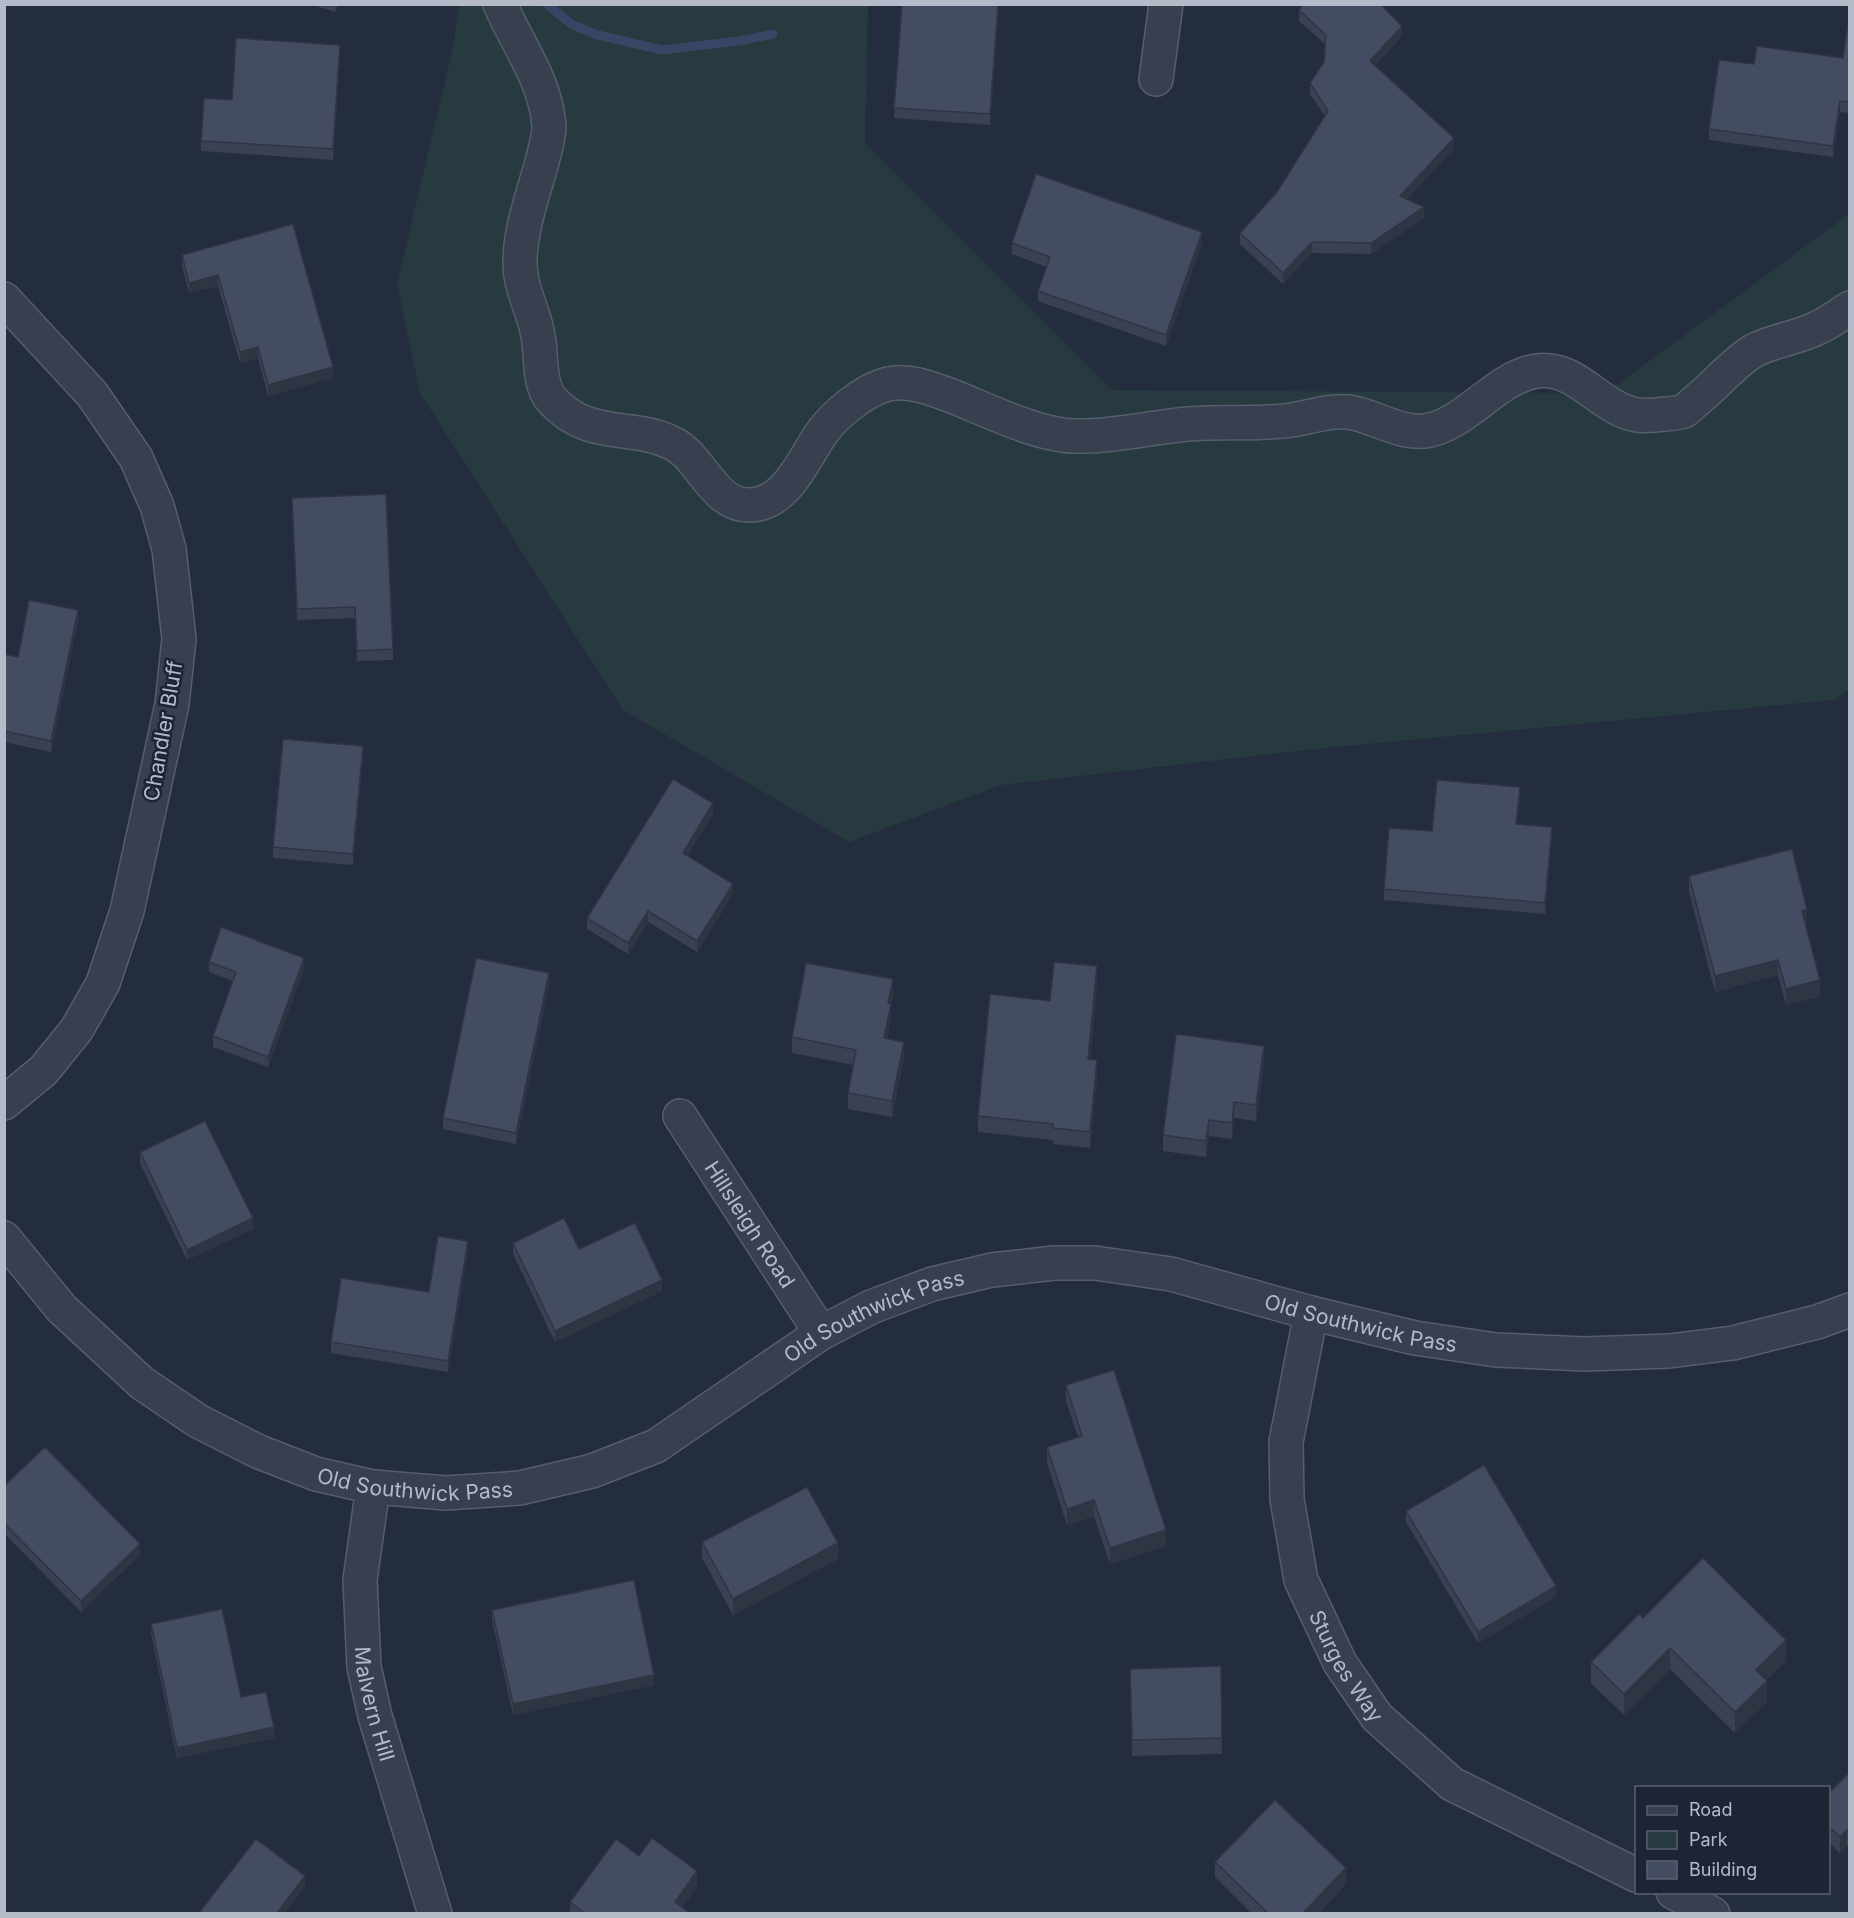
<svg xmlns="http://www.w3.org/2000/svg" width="1854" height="1918" viewBox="0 0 1854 1918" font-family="Inter,sans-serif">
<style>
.green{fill:#263a3f}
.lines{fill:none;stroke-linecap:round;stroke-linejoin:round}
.stream{stroke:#384665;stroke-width:9}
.minor-casing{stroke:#565d6c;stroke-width:36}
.minor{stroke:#383f4e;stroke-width:33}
.wall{fill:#3a4153}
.shaded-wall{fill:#2f3543}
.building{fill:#434c60;stroke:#2f3543;stroke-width:1.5}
.labels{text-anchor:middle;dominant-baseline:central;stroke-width:5;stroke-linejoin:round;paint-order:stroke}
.street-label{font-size:21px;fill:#b5bac9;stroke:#1d2433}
</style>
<rect width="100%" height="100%" fill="#242d3e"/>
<polygon class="green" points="459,5 868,5 865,143 1112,390 1606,393 1849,214 1849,690 1834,700 1315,749 1001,785 849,842 623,710 420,393 397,284 452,52"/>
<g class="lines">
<polyline class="stream" points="547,4 571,24 594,34 662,50 739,41 773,34"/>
<defs>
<g id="minor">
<path d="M500 4C517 44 546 81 549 126 549 138 545 150 542 162 533 195 520 229 520 263 520 290 534 310 538 336 542 354 538 384 551 399 588 441 631 423 672 443 702 457 713 507 751 505 787 503 803 460 821 434 834 415 864 390 888 384 908 379 932 389 952 396 987 410 1039 436 1076 436 1114 437 1152 427 1189 424 1223 421 1258 425 1292 420 1311 417 1329 410 1348 412 1374 415 1403 437 1430 430 1469 421 1496 378 1536 371 1577 365 1600 409 1637 415 1643 416 1650 415 1656 415 1664 414 1676 414 1684 411 1689 408 1693 403 1698 399 1717 384 1734 362 1755 350 1775 340 1798 338 1817 328 1829 323 1839 315 1850 308"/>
<polyline points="1156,79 1166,4"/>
<polyline points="4,299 92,394 136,458 157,506 169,549 179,639 172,704 127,911 103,983 77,1029 44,1070 4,1103"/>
<path id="s1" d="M680 1116 821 1333"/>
<path id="s2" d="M4 1238 62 1309 142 1383 198 1421 257 1451 316 1474 373 1487 446 1493 520 1488 592 1471 656 1446 821 1333 871 1307 932 1284 992 1270 1054 1263H1095L1171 1274 1311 1313 1415 1338 1496 1350 1585 1354 1669 1351 1733 1343 1817 1322 1850 1310"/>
<path id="s3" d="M1311 1313 1286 1442 1287 1499 1301 1580 1340 1663 1377 1717 1452 1784 1636 1875"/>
<path id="s4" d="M373 1487 360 1580 364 1667 375 1716 435 1914"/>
<polyline points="1673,1892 1713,1914"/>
</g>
</defs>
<use href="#minor" class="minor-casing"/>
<use href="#minor" class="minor"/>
</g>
<g class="wall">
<polygon points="310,4 338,4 335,12"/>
<polygon points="902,4 999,4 990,125 894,118"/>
<polygon points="1299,10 1402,36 1375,66 1454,149 1407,199 1424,218 1371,254 1312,253 1283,284 1240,244 1240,233 1277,192 1325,116 1310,94 1310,83 1324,62 1326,45 1299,21"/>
<polygon points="1850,10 1850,113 1840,112 1833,157 1709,140 1709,129 1754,64 1843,58"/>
<polygon points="340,56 333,160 201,151 201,141 232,100"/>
<polygon points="293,224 333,378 268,396 258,358 240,363 218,286 189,293 182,266 182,255"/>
<polygon points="1012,243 1202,243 1166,346 1038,301 1038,291 1047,267 1012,254"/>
<polygon points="292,498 393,649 393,660 357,661 355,618 297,620"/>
<polygon points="78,621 51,752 4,742 4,654 18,657"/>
<polygon points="363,756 353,865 273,858 273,847"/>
<polygon points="1520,798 1517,824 1552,838 1545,914 1384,900 1384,889 1432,831"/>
<polygon points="713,814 687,855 733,894 697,952 648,922 628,954 587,929 587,918"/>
<polygon points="1689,876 1807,925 1806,925 1820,996 1786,1005 1778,975 1715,992 1689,892"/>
<polygon points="209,962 304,969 268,1067 213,1047 213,1036 233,981 209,972"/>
<polygon points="1097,982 1090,1060 1097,1076 1090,1148 1053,1144 1053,1140 978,1132 978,1116 1050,1001"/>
<polygon points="549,984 516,1144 443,1129 443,1118"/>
<polygon points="893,995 891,1003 891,1019 887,1039 904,1058 892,1117 848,1109 848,1093 853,1065 792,1053 792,1037"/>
<polygon points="1264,1061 1256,1121 1234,1118 1232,1139 1209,1136 1206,1157 1163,1151 1163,1135"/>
<polygon points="140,1152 253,1229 187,1260 140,1163"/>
<polygon points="513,1243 579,1249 662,1291 555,1342 513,1254"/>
<polygon points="468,1251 448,1372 331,1353 331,1342 429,1292"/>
<polygon points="1066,1385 1166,1546 1110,1564 1094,1516 1067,1525 1047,1463 1047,1447 1078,1437 1066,1401"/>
<polygon points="4,1486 140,1555 81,1612 4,1533"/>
<polygon points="1406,1511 1556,1597 1478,1643 1406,1522"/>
<polygon points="702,1542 838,1559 733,1615 702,1558"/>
<polygon points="492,1610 654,1685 513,1715 492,1620"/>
<polygon points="1643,1618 1786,1661 1766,1680 1767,1702 1735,1733 1670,1669 1624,1715 1591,1683 1591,1662"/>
<polygon points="151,1624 274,1738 177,1758 151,1634"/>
<polygon points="1221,1666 1222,1754 1132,1756 1130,1669"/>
<polygon points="1850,1772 1850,1848 1847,1846 1840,1853 1828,1842 1828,1794"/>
<polygon points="639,1856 697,1887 682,1907 691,1914 570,1914 570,1902"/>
<polygon points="1215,1862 1346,1884 1318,1914 1252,1914 1215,1877"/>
</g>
<g class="shaded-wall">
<polygon points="998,4 999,4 990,125 990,114"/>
<polygon points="1402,26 1402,36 1370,72 1370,61"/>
<polygon points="340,45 340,56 333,160 333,149"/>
<polygon points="1840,101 1840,112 1833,157 1833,146"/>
<polygon points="1454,138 1454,149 1400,207 1400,196"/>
<polygon points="1424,207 1424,218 1371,254 1371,243"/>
<polygon points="1202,232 1202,243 1166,346 1166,335"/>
<polygon points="1312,242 1312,253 1283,284 1283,273"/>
<polygon points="218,275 218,286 189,293 189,283"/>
<polygon points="258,347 258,358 240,363 240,352"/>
<polygon points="333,367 333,378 268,396 268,385"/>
<polygon points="78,610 78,621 51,752 51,741"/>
<polygon points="363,746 363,756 353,865 353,854"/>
<polygon points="1520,787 1520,798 1516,835 1516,824"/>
<polygon points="713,803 713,814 683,863 683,853"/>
<polygon points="1552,827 1552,838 1545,914 1545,903"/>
<polygon points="733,884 733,894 697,952 697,941"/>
<polygon points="1807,909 1807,925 1802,927 1802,911"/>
<polygon points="648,911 648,922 628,954 628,943"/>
<polygon points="304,958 304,969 268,1067 268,1057"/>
<polygon points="1778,960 1778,975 1715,992 1715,976"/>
<polygon points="1097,966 1097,982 1088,1075 1088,1059"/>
<polygon points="549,973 549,984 516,1144 516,1133"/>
<polygon points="893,979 893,995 888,1019 888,1003"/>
<polygon points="1820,980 1820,996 1786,1005 1786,989"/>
<polygon points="891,1004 891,1019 884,1054 884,1038"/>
<polygon points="904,1042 904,1058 892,1117 892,1101"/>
<polygon points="1264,1046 1264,1061 1256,1121 1256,1105"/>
<polygon points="1097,1060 1097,1076 1090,1148 1090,1132"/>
<polygon points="1234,1102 1234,1118 1232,1139 1232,1123"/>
<polygon points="1209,1120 1209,1136 1206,1157 1206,1141"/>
<polygon points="253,1218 253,1229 187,1260 187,1250"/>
<polygon points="468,1241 468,1251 448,1372 448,1361"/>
<polygon points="662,1280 662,1291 555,1342 555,1331"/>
<polygon points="1094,1500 1094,1516 1067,1525 1067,1509"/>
<polygon points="1166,1530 1166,1546 1110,1564 1110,1548"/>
<polygon points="838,1543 838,1559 733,1615 733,1599"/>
<polygon points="140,1544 140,1555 81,1612 81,1601"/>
<polygon points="1556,1586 1556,1597 1478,1643 1478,1632"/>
<polygon points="1786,1640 1786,1661 1756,1691 1756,1670"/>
<polygon points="1670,1648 1670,1669 1624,1715 1624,1694"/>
<polygon points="654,1675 654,1685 513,1715 513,1704"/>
<polygon points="1767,1681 1767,1702 1735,1733 1735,1712"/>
<polygon points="274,1727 274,1738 177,1758 177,1748"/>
<polygon points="1847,1830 1847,1846 1840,1853 1840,1837"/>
<polygon points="1346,1868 1346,1884 1318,1914 1302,1914"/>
<polygon points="697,1871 697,1887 678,1914 675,1902"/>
<polygon points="305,1876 305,1887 284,1914 276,1914"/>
</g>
<g class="building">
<polygon points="902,4 998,4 990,114 894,108"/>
<polygon points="1304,4 1380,4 1402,26 1370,61 1454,138 1400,196 1424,207 1371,243 1312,242 1283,273 1240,233 1277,192 1328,111 1310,83 1324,62 1326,35 1299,10"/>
<polygon points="1850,10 1850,102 1840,101 1833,146 1709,129 1719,60 1754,64 1757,46 1843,58"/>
<polygon points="236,38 340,45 333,149 201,141 204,98 232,100"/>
<polygon points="1036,174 1202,232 1166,335 1038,291 1050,257 1012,243"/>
<polygon points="293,224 333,367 268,385 258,347 240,352 218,275 189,283 182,255"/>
<polygon points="386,494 393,649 357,651 355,607 297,609 292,498"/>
<polygon points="29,600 78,610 51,741 4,731 4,654 18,657"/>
<polygon points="283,739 363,746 353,854 273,847"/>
<polygon points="673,779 713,803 683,853 733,884 697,941 648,911 628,943 587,918"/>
<polygon points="1437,780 1520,787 1516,824 1552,827 1545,903 1384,889 1389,828 1432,831"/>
<polygon points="1792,849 1807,909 1802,911 1820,980 1786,989 1778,960 1715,976 1689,876"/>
<polygon points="221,927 304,958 268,1057 213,1036 236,972 209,962"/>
<polygon points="476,958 549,973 516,1133 443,1118"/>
<polygon points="1054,962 1097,966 1088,1059 1097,1060 1090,1132 1053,1128 1053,1124 978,1116 990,994 1050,1001"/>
<polygon points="806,963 893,979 888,1003 891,1004 884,1038 904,1042 892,1101 848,1093 856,1050 792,1037"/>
<polygon points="1176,1034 1264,1046 1256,1105 1234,1102 1232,1123 1209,1120 1206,1141 1163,1135"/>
<polygon points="205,1121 253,1218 187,1250 140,1152"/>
<polygon points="564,1218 579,1249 635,1223 662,1280 555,1331 513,1243"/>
<polygon points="438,1236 468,1241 448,1361 331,1342 341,1278 429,1292"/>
<polygon points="1114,1370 1166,1530 1110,1548 1094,1500 1067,1509 1047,1447 1082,1436 1066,1385"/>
<polygon points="45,1447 140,1544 81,1601 4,1523 4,1486"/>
<polygon points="1484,1465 1556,1586 1478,1632 1406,1511"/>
<polygon points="807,1487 838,1543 733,1599 702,1542"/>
<polygon points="1703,1558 1786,1640 1756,1670 1767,1681 1735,1712 1670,1648 1624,1694 1591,1662 1639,1614 1643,1618"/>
<polygon points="634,1580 654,1675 513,1704 492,1610"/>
<polygon points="222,1609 241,1697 266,1692 274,1727 177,1748 151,1624"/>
<polygon points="1221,1666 1222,1738 1132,1740 1130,1669"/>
<polygon points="1850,1772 1850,1832 1847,1830 1840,1837 1828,1826 1828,1794"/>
<polygon points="1275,1800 1346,1868 1302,1914 1269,1914 1215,1862"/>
<polygon points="652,1838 697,1871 675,1902 691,1914 586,1914 570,1902 616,1839 639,1856"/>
<polygon points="256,1839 305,1876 276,1914 198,1914"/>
</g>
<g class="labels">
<g class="street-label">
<text transform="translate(163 731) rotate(-80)">Chandler Bluff</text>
<text stroke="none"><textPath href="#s1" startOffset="129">Hillsleigh Road</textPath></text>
<text stroke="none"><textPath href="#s2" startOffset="1002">Old Southwick Pass</textPath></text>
<text stroke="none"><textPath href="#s2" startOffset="1506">Old Southwick Pass</textPath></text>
<text stroke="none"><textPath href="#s2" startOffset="498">Old Southwick Pass</textPath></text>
<text stroke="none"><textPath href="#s3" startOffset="368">Sturges Way</textPath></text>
<text stroke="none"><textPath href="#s4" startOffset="219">Malvern Hill</textPath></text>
</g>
</g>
<rect width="1854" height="1918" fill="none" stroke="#b5bac9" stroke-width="12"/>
<rect x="1635" y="1786" width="195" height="108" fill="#1d2433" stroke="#5a606f" stroke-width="1.5"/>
<rect x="1647" y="1806" width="30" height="9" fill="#383f4e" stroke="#5a606f" stroke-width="1.5"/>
<text x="1689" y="1816" font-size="18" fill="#b5bac9">Road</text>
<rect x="1647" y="1831" width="30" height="18" fill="#263a3f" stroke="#5a606f" stroke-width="1.5"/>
<text x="1689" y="1846" font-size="18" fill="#b5bac9">Park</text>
<rect x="1647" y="1861" width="30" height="18" fill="#434c60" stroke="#5a606f" stroke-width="1.5"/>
<text x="1689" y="1876" font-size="18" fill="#b5bac9">Building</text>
</svg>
